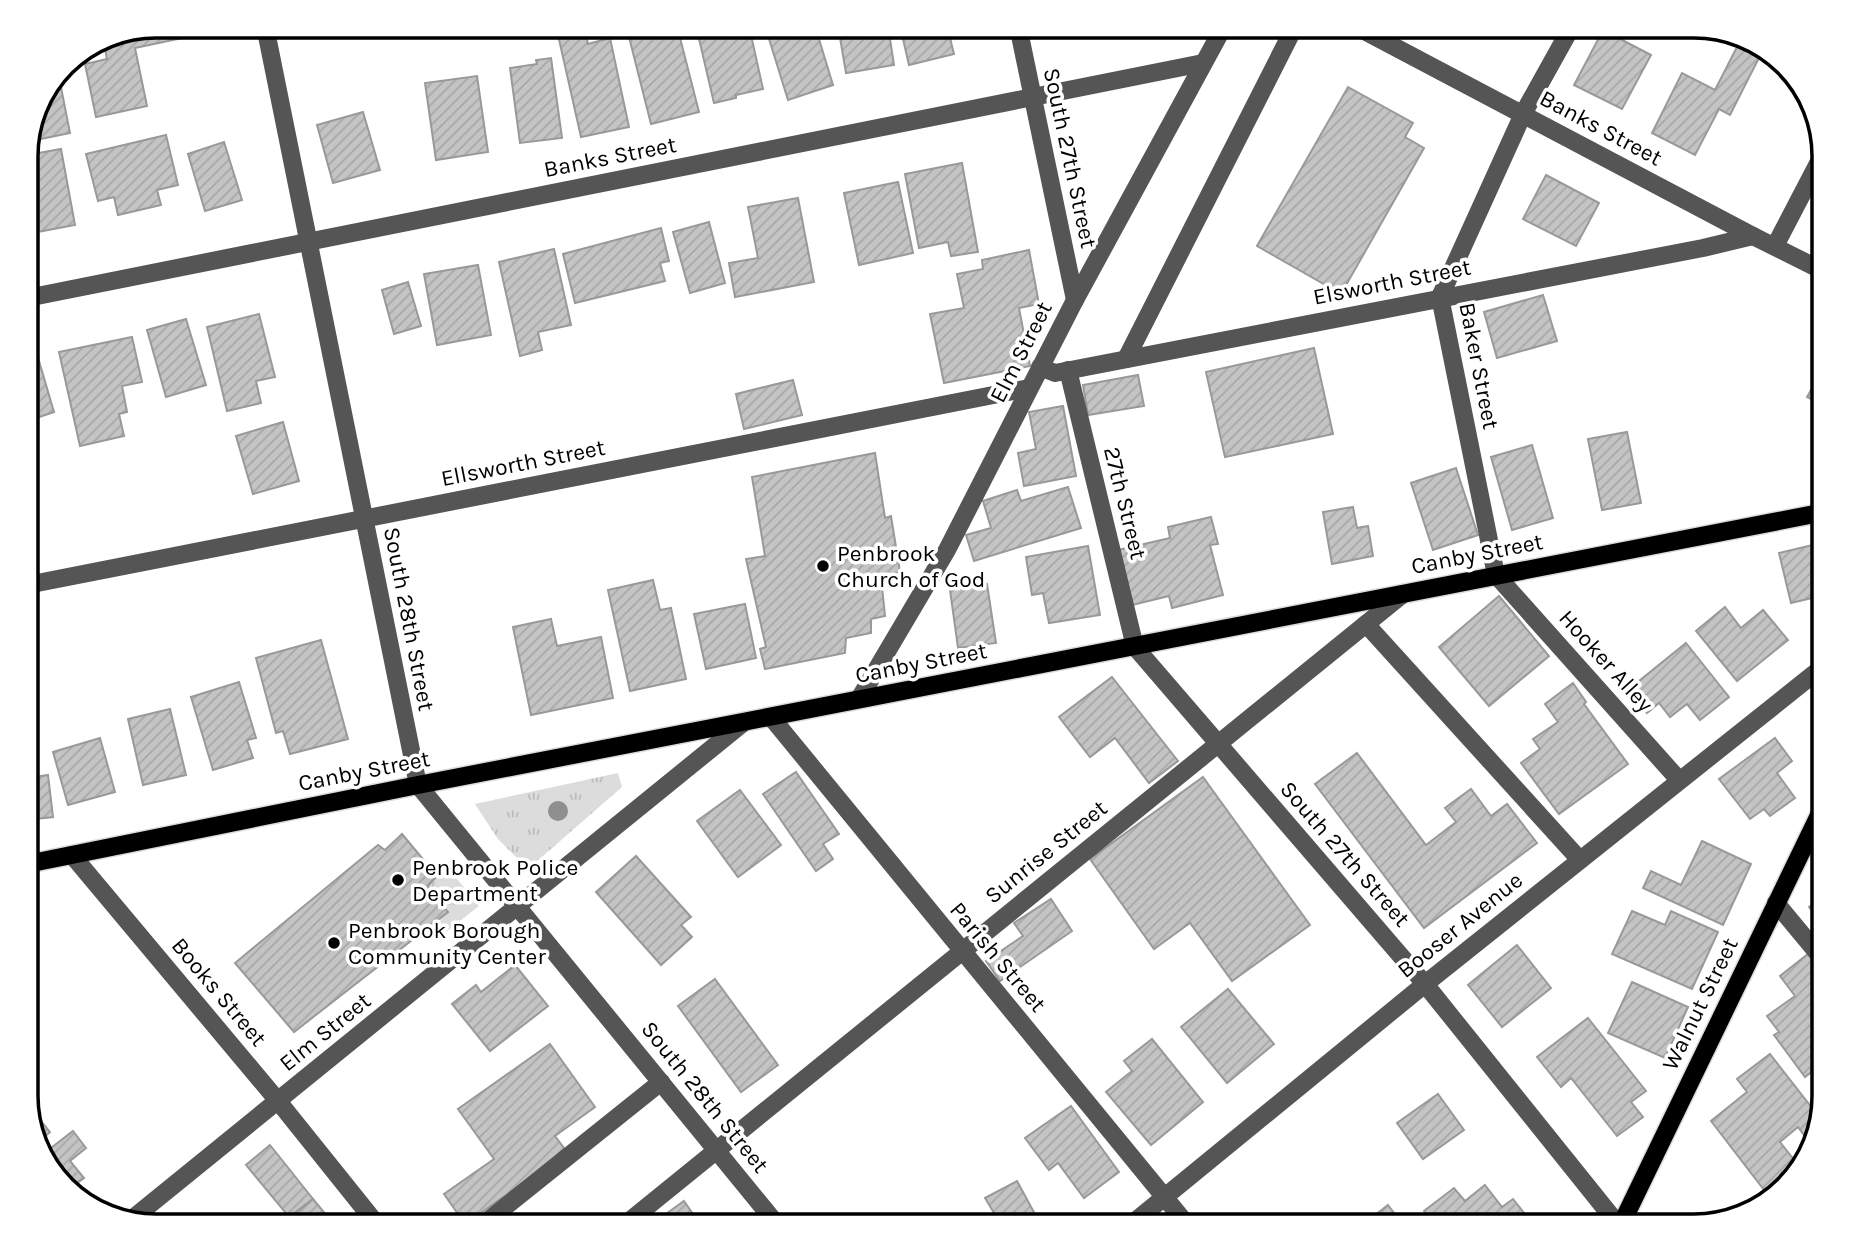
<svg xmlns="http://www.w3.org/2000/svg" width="1851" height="1253" viewBox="0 0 1851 1253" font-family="Karla,sans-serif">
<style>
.grass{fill:url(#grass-tufts)}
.building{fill:url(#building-hatch);stroke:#999;stroke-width:2}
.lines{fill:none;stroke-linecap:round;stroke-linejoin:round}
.major-casing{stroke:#dbdbdb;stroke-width:21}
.minor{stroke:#555;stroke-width:18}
.major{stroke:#000;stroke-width:18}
.tree{fill:#8f8f8f}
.poi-dot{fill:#000;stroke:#fff;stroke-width:2.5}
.labels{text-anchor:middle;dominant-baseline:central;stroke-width:7;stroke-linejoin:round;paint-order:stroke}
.street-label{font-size:23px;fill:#000;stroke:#fff}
.poi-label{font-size:23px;fill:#000;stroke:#fff;text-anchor:start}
.rim{fill:none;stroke:#000;stroke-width:3.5}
</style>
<defs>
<pattern id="grass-tufts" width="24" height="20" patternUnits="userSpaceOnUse" patternTransform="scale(1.75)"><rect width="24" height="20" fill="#dcdcdc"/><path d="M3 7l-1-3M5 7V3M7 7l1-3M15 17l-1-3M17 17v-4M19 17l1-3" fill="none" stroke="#bbb"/></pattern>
<pattern id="building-hatch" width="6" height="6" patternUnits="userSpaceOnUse" patternTransform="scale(1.75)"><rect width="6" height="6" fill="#c4c4c4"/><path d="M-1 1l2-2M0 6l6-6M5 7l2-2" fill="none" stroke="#a7a7a7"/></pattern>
</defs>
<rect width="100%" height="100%" fill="#fff"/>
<g class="grass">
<polygon points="618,773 622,787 528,869 498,839 475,804"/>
<polygon points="449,869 479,906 446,932 435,923 447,912 427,887 437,876"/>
</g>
<g class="building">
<polygon points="156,26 204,26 206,33 135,48 147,106 96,117 85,64 107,59 103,39 107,36"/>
<polygon points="556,26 584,26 588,44 610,38 629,127 581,137"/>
<polygon points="670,26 677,26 699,112 651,124 629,37"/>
<polygon points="696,26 749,26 763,89 736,95 736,98 714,103"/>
<polygon points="765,26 815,26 833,85 788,100"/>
<polygon points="838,26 888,26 894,65 846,73"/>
<polygon points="900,26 947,26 954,54 909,65"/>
<polygon points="1099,26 1135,26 1135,29 1101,37"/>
<polygon points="1603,30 1651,55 1622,109 1574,85"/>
<polygon points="1740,41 1762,52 1730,115 1719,109 1695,155 1652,133 1682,73 1715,90"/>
<polygon points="551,58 562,138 520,143 510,68 537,64 536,60"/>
<polygon points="477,76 488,152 436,160 425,83"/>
<polygon points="59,77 70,133 31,141 30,139"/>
<polygon points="1348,87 1413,123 1405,137 1424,148 1341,294 1257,246"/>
<polygon points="363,112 380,170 333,183 317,125"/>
<polygon points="166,135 178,185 157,190 161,205 118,215 114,197 98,201 86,154"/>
<polygon points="224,142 242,200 205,211 188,154"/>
<polygon points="61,149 75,225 27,234 27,155"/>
<polygon points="962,163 978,252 951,256 948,242 919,248 905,174"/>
<polygon points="1546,175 1599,203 1576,246 1523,219"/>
<polygon points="898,182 913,253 859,265 844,193"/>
<polygon points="798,198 814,282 735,297 729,263 758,258 748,207"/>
<polygon points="709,222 725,283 690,293 673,232"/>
<polygon points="661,228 669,261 660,263 665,281 575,303 563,254"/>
<polygon points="554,249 571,325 538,332 542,350 520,356 499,262"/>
<polygon points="1029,250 1039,304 1019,308 1030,366 944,383 930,314 964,308 957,274 983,269 982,260"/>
<polygon points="478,265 491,335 437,345 424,274"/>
<polygon points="408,282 421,326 394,334 382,290"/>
<polygon points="1543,295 1557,341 1497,358 1484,312"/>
<polygon points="259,314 275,377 256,381 261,403 227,411 207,327"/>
<polygon points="186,319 206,385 166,397 147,330"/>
<polygon points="132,337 142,382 122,386 127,412 119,414 124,436 80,446 59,352"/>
<polygon points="1314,348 1333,434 1225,457 1206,372"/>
<polygon points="37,354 54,412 27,421 27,357"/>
<polygon points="1825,365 1825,406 1807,397"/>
<polygon points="1138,375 1144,406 1088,415 1083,385"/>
<polygon points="793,380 802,415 744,429 736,394"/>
<polygon points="1063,406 1076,476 1024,486 1018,453 1036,449 1029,412"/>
<polygon points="283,422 299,481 253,494 236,436"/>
<polygon points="1627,432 1641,503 1602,510 1588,439"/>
<polygon points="1532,445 1553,518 1512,530 1491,457"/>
<polygon points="875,453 885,518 891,516 900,572 881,577 885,616 871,619 871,633 846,638 845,653 765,669 760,649 766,647 746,559 765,556 752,477"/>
<polygon points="1456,468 1478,535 1433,550 1411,483"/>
<polygon points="1068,487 1081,528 974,561 966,535 991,528 983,501 1017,490 1021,501"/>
<polygon points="1353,507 1357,528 1368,526 1373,556 1332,564 1323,512"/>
<polygon points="1211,517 1218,544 1210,545 1223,595 1172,608 1169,596 1132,605 1118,550 1170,538 1168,527"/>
<polygon points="1825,542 1825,595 1791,603 1779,553"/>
<polygon points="1088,546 1100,615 1049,623 1043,593 1032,595 1026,557"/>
<polygon points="653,580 660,610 671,608 686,679 630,691 608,590"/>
<polygon points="987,584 996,643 958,648 950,590"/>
<polygon points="1499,596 1549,656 1489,706 1439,647"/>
<polygon points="745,604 756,658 706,669 694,614"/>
<polygon points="1725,607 1741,628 1763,610 1788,640 1737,681 1696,631"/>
<polygon points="551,619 557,646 601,637 613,698 531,715 513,627"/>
<polygon points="321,640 348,739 290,754 283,731 276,733 256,658"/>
<polygon points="1686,643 1729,697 1700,720 1687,704 1670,717 1659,703 1647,713 1628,690"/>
<polygon points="1112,677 1178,761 1149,783 1115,738 1090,757 1059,717"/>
<polygon points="239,682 256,738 247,740 253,758 213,770 191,697"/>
<polygon points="1573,683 1586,702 1584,704 1628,764 1559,814 1521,763 1540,749 1533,739 1558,722 1545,704"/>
<polygon points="170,709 186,775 143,785 128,719"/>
<polygon points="100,738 115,792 68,805 53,752"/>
<polygon points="1775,738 1792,761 1777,773 1795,798 1770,816 1764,809 1750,819 1719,779"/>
<polygon points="1357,753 1426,845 1456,822 1445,808 1471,789 1491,816 1507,804 1537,843 1424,928 1315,784"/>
<polygon points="796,772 839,834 823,844 833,859 816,871 763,794"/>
<polygon points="48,775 53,817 27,820 27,778"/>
<polygon points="1203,777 1310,925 1232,981 1190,923 1154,949 1090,859"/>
<polygon points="740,790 781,845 738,877 697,821"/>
<polygon points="402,834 437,876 427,887 448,912 294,1032 235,963 378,845 385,850"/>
<polygon points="1702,841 1751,864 1723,925 1643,888 1651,871 1681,885"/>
<polygon points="636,856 691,917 681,925 692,937 661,965 596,892"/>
<polygon points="1825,895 1825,928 1809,907"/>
<polygon points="1051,899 1072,931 1000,981 986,961 1023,936 1014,923"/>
<polygon points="1632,911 1665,925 1671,911 1718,932 1692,989 1612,954"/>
<polygon points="1517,945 1551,988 1502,1027 1468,985"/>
<polygon points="1808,954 1825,976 1825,1076 1818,1067 1805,1077 1774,1035 1779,1032 1767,1016 1795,996 1780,976"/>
<polygon points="515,965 548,1006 490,1051 452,1004 476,985 481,992"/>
<polygon points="715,979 778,1065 741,1092 678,1006"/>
<polygon points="1632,982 1688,1007 1665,1058 1608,1033"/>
<polygon points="1228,989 1274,1044 1227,1083 1181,1027"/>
<polygon points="1588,1018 1646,1091 1631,1102 1643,1117 1617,1136 1571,1078 1561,1087 1537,1057"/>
<polygon points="1152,1039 1203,1102 1151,1145 1106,1092 1132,1071 1124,1061"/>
<polygon points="550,1044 595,1107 555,1136 567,1152 465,1224 444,1194 494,1159 458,1109"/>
<polygon points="1770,1054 1819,1117 1816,1126 1804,1135 1798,1127 1780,1142 1802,1170 1771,1199 1711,1121 1747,1092 1737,1079"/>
<polygon points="1438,1094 1464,1130 1423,1159 1397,1123"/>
<polygon points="27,1104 50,1132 38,1142 27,1105"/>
<polygon points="1071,1106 1119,1172 1084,1198 1058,1163 1049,1170 1025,1138"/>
<polygon points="73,1131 86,1148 70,1161 84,1178 69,1189 43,1161 42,1155"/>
<polygon points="270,1145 313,1199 289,1217 246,1165"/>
<polygon points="1017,1181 1042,1227 968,1227 994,1213 985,1198"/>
<polygon points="1485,1185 1502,1207 1513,1199 1528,1218 1517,1227 1436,1227 1424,1211 1454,1188 1465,1201"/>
<polygon points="313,1199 332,1222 326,1227 278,1227"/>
<polygon points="684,1201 702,1227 648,1227"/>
<polygon points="1388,1205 1405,1227 1367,1227 1365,1223"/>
</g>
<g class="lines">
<defs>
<g id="major">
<polyline points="27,864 418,785 1825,512"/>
<polyline points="1620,1227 1825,803"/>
</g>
</defs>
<use href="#major" class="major-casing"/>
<g class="minor">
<polyline points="265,26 418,785 779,1227"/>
<polyline points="1018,26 1075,300"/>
<polyline points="1355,26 1753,236 1825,272"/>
<polyline points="1572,26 1523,114 1440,297 1496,575 1679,780"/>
<polyline points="1775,246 1824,152"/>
<polyline points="27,298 1203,63"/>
<polyline points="1126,359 1295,26"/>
<polyline points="1040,367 1055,373 1703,248 1753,236"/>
<polyline points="1068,370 1135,647 1425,984 1620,1227"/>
<polyline points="27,585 1029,388"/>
<polyline points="1366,624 1580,860"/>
<polyline points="859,699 947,550 1075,300 1224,26"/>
<polyline points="771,717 1189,1227"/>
<polyline points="72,855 278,1101 379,1227"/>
<polyline points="1776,903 1825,962"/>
<polyline points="132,1219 743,723"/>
<polyline points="480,1227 661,1082"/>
<polyline points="622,1227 1403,594"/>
<polyline points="1128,1227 1425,984 1825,665"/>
</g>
<use href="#major" class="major"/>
</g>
<circle class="tree" cx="558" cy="811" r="10"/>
<g class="poi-dot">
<circle cx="823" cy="566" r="7"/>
<circle cx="398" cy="880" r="7"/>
<circle cx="334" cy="943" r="7"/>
</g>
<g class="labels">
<g class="street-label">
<text transform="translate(1601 128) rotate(28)">Banks Street</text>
<text transform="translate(610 157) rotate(-11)">Banks Street</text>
<text transform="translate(1070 158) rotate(78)">South 27th Street</text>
<text transform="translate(1392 282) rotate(-11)">Elsworth Street</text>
<text transform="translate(1021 352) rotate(-63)">Elm Street</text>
<text transform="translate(1479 366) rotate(79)">Baker Street</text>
<text transform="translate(523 463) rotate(-11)">Ellsworth Street</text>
<text transform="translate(1125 503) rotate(76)">27th Street</text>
<text transform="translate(1477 554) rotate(-11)">Canby Street</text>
<text transform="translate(409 619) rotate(79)">South 28th Street</text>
<text transform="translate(1606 661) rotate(48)">Hooker Alley</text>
<text transform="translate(921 663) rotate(-11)">Canby Street</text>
<text transform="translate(364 771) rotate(-11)">Canby Street</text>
<text transform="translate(1046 852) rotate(-39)">Sunrise Street</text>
<text transform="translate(1345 854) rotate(49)">South 27th Street</text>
<text transform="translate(1460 925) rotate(-39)">Booser Avenue</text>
<text transform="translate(998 957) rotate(50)">Parish Street</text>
<text transform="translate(219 992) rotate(50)">Books Street</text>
<text transform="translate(1700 1004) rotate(-64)">Walnut Street</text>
<text transform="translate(325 1032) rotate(-39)">Elm Street</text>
<text transform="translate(705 1097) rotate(51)">South 28th Street</text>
</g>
<g class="poi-label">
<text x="837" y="553">Penbrook<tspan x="837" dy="26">Church of God</tspan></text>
<text x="412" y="867">Penbrook Police<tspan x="412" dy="26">Department</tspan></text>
<text x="348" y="930">Penbrook Borough<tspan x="348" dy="26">Community Center</tspan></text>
</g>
</g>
<path d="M0 0H1851V1253H0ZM156 38H1694A118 118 0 0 1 1812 156V1096A118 118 0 0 1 1694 1214H156A118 118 0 0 1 38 1096V156A118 118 0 0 1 156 38Z" fill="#fff" fill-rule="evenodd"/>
<path class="rim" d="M156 38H1694A118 118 0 0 1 1812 156V1096A118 118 0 0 1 1694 1214H156A118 118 0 0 1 38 1096V156A118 118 0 0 1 156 38Z"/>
</svg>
